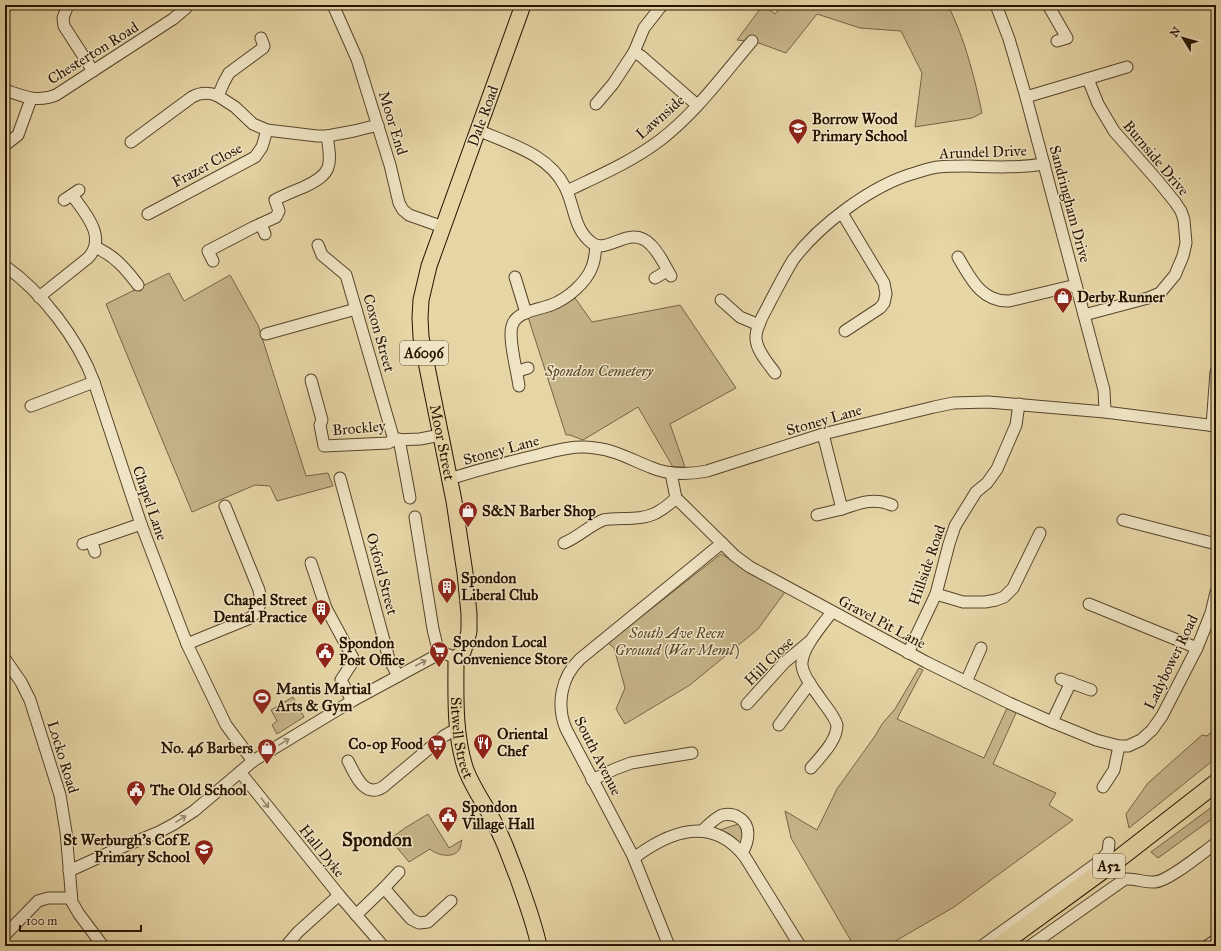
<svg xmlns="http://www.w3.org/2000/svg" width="1221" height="951" viewBox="0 0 1221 951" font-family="'IM FELL Great Primer',serif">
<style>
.green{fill:#c6b489;stroke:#766444}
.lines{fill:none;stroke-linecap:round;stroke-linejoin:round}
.minor-casing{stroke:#574429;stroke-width:13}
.major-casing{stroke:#271400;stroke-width:17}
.highway-casing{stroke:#271400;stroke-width:19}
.minor{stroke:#efe4c4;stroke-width:11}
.major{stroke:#e6d5a5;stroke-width:15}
.highway{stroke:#e6d5a5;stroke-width:17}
.oneway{stroke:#95866c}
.labels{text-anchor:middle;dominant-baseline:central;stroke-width:3;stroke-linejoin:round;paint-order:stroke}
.shield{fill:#efe4c4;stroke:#63523b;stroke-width:1}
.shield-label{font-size:14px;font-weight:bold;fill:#271400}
.street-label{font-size:15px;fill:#271400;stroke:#efe4c4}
.poi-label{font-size:15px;font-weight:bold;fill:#271400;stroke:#efe4c4;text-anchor:start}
.park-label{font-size:15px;font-style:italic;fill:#574429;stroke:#efe4c4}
.district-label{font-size:19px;font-weight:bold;fill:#271400;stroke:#efe4c4}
</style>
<rect width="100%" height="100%" fill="#e6d5a5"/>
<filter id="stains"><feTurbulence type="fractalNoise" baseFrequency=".005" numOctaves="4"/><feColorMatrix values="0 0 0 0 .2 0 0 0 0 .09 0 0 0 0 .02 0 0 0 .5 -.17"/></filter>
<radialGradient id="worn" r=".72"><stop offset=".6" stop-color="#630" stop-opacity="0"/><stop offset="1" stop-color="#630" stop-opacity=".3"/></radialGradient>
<g class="green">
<path d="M763 5 775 14 782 5H948C965 40 974 75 982 113L972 118 915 127 922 73 901 31 860 28 817 14 786 53 756 42 737 40Z"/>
<polygon points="169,273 184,301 230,275 258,325 306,476 328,473 333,486 277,501 270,486 255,485 192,512 106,304"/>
<polygon points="575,298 592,322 680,305 736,388 670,424 685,467 673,467 638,407 583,440 570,435 566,435 528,317 551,311"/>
<polygon points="721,554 785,592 758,629 690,685 625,724 616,709 625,688 614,648 608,643"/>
<polygon points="919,668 923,670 897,719 984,758 1007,708 1016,713 993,764 1056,793 1049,805 1073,820 954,907 887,946 854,946 791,838 785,811 817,830 837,789 875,736 882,724 895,709"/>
<polygon points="293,697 304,717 277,734 272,725 277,721 271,710"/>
<polygon points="1216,728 1216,758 1129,828 1126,814 1148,783 1202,735 1207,736"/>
<polygon points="1216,804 1216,816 1158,858 1151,852"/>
<path d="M428 814 449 848 462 840C461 843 461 847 459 850 453 859 436 855 430 849L409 862 390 839 405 828Z"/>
<polygon points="741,823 744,830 741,844 731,838 732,836 728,833 726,835 717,831"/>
</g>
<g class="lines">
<defs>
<g id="minor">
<polyline points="68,5 63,18 64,26 93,71"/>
<polyline points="333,5 357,59 390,165 399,203 403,210 409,215 443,227"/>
<polyline points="996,5 1009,39 1026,97 1104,390 1105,412"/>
<polyline points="1048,5 1067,38 1057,41"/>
<polyline points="261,38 264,46 263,48 229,73 224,82 218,96 235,107 253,124 267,130 317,136 327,136 354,131 378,125"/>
<polyline points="634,52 641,56 697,105"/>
<path d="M5 90C23 96 37 103 56 95L173 19 186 8 187 5"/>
<polyline points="1026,97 1127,67"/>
<polyline points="596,104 613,84 634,52 644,28 662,5"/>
<path d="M478 130C509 144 549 154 565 187 575 206 573 229 592 243 608 255 630 223 651 245 660 254 665 266 671 276"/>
<path d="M131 142 192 97C201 92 209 92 218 96"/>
<polyline points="5,145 18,135 31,99"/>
<path d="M567 191C598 176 631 162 659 141 695 114 723 75 752 41"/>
<polyline points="64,200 79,190"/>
<polyline points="842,213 884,283 886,294 884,303 880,308 845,331"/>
<polyline points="148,214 255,157 262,147 267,130"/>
<polyline points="261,224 265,234"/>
<polyline points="318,245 322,255 346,275 394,440"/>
<path d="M95 247C115 256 125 268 138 285"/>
<path d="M958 257C970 277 981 302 1009 301L1076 285"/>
<path d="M213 261 208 251 254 227 276 217 279 211 275 200C284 195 294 191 304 187 332 174 332 166 327 136"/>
<path d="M5 266C43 293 78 339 94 382L141 524 187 644 226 725 253 761"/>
<polyline points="515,277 526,313"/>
<polyline points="655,278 667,271"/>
<path d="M39 297 88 258C108 237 84 212 72 195"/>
<polyline points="721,300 740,317 759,325"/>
<polyline points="1084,315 1148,298 1160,293 1175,275 1183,256 1186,243 1184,220 1181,211 1175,202 1158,181 1114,131 1098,104 1088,79"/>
<polyline points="266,334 356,309"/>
<polyline points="518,371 528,368"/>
<path d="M775 373C769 364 757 352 756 339 755 326 766 311 771 300 778 287 785 273 793 260 819 225 872 185 915 173 922 171 930 168 938 167 948 166 958 166 968 166 994 167 1019 168 1044 164"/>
<polyline points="311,380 322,420 320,425 324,446 388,443 394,440 420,439 441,435"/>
<path d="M519 386C517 371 508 338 512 326 516 311 538 310 551 305 567 299 586 283 592 267 595 260 595 253 596 246"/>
<polyline points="31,406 94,382"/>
<polyline points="1212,426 1216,372"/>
<path d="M823 434 842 509C859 503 874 497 892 505"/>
<polyline points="399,439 410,498"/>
<polyline points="671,473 676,498 735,556 750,567 926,662 1009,703 1052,722 1096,740 1119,746 1128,746 1141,740 1152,730 1162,716 1197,648 1211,613 1216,592"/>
<polyline points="340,478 389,659 398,676"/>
<path d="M449 479C478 470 508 462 538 455 557 450 576 445 595 448 615 450 632 460 650 467 668 475 687 475 707 471L823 434 934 407 953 403 988 402 1105 412 1216 426"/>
<polyline points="817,515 842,509"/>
<polyline points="415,517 433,629 439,654"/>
<polyline points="1123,520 1216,544"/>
<polyline points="91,541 95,552"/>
<path d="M564 543C578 537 589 526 603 520 620 517 640 521 656 513 663 509 670 504 676 498"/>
<polyline points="83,544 141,524"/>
<polyline points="311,563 326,608 353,658 352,663 341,680 352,701"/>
<polyline points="936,594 963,602 985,602 996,600 1004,597 1013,588 1040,533"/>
<polyline points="1089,604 1197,648"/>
<path d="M187 644 248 619C260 612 262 603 259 590L225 506"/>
<polyline points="908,653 936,594 949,544 955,526 976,492 987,483 997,469 1016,425 1019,404"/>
<polyline points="5,659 21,682 30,700 60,795 66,832 72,902 79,914 103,946"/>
<polyline points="1061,679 1091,690"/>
<polyline points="966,682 981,648"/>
<polyline points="747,704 785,662 809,642"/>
<polyline points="1052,722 1071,682"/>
<polyline points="779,725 810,683"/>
<path d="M348 761C355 774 364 799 383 787L444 736 451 732 458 730"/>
<path d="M811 768C821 756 837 741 837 725 834 715 826 707 820 698 814 689 804 678 802 666 800 650 823 624 832 612"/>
<polyline points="240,772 339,895 383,946"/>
<polyline points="592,780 615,769 631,763 692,753"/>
<polyline points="1103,787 1114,770 1119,746"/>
<path d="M702 831C708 825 715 818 722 815 727 814 733 814 738 817 752 825 749 841 742 853"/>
<path d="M634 858C670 831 712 815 745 857L800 946"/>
<polyline points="69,871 115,850 159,832 174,824 194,811 253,761 352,701 439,654 444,653 456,658"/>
<polyline points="384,888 399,872"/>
<polyline points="356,915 384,888 411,919 419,923 428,922 451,901"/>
<polyline points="5,935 38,901 48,898 71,898"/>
<polyline points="286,946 298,932 339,895"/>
<path d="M669 946 633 856 566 729C556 705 561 677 580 659L722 543"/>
<polyline points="982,946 1100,861 1108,852 1109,843"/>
<path d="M1030 946 1125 879C1135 878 1145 883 1155 882 1169 881 1202 853 1215 844"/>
<polyline points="1207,946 1216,940"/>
</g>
<g id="major">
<path id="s1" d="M523 5 429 266 421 300 420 318 421 337 454 501 465 573 469 614V631L467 640 463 652 456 658C456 694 454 732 465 767 471 786 487 807 496 826 505 842 510 859 517 876 525 899 534 922 539 946"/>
</g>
<polyline id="highway" points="999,946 1121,857 1216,783"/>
</defs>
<use href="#minor" class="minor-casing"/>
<use href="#major" class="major-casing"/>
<use href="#highway" class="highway-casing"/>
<use href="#minor" class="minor"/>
<use href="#major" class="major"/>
<use href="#highway" class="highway"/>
</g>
<defs><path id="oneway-shaft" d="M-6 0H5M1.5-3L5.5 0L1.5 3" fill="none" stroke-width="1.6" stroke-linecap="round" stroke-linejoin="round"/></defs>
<g class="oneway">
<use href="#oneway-shaft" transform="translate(421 663) rotate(-28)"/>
<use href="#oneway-shaft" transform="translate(284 742) rotate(-31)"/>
<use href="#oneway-shaft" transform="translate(265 803) rotate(52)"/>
<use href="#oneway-shaft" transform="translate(181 819) rotate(-32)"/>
</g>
<defs>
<symbol id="school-pin" viewBox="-11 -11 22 30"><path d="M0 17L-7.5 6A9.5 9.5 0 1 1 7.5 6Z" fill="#8f2418" stroke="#efe4c4"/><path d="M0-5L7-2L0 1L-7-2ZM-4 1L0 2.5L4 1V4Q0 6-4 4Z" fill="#fff"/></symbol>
<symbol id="shop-pin" viewBox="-11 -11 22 30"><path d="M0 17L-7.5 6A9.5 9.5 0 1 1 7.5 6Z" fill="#8f2418" stroke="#efe4c4"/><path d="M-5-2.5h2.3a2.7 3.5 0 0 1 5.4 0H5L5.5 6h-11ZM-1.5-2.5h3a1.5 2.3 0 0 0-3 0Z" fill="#fff"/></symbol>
<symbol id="building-pin" viewBox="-11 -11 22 30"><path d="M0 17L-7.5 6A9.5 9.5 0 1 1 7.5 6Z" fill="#8f2418" stroke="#efe4c4"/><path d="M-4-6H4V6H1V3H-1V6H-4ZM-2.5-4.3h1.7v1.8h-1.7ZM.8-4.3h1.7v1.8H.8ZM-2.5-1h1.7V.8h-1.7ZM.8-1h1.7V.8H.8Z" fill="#fff"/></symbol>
<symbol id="supermarket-pin" viewBox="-11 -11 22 30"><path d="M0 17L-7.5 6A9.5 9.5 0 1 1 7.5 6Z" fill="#8f2418" stroke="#efe4c4"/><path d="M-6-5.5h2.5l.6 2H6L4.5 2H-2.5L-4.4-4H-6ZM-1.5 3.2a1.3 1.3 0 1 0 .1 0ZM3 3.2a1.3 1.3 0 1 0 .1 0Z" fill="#fff"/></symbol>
<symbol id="civic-pin" viewBox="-11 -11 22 30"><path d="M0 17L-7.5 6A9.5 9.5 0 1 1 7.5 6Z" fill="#8f2418" stroke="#efe4c4"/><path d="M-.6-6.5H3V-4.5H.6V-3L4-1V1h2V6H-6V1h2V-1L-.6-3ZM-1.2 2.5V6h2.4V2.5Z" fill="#fff"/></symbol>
<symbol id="stadium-pin" viewBox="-11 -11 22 30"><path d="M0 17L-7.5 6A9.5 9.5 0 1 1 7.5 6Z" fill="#8f2418" stroke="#efe4c4"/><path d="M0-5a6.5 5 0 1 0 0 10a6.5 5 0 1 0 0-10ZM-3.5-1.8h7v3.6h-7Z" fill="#fff"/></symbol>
<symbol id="restaurant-pin" viewBox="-11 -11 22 30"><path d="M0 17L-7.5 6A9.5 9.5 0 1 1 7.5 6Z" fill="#8f2418" stroke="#efe4c4"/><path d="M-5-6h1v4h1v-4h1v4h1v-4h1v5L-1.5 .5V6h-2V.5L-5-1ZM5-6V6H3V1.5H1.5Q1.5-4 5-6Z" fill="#fff"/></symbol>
</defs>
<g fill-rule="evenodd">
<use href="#school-pin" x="787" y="117" width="22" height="30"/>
<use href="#shop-pin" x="1052" y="286" width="22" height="30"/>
<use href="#shop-pin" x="457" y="500" width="22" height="30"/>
<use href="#building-pin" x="436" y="576" width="22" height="30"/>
<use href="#building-pin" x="310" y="598" width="22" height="30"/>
<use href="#supermarket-pin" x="428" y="640" width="22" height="30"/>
<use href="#civic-pin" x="314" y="641" width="22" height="30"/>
<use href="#stadium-pin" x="251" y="687" width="22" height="30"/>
<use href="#restaurant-pin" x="472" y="732" width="22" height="30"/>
<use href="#supermarket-pin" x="426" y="733" width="22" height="30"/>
<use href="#shop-pin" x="256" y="737" width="22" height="30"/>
<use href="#civic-pin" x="125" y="779" width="22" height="30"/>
<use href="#civic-pin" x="437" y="805" width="22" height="30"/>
<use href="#school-pin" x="193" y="838" width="22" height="30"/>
</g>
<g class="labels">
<g class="shield">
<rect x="400" y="341" width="48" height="24" rx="3"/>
<rect x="1093" y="854" width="32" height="24" rx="3"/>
</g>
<g class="shield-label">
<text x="424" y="353">A6096</text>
<text x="1109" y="866">A52</text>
</g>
<g class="street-label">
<text transform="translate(93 53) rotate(-32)">Chesterton Road</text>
<text transform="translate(483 116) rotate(-70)">Dale Road</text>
<text transform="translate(660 117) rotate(-41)">Lawnside</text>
<text transform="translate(393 123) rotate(73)">Moor End</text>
<text transform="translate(983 152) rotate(-2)">Arundel Drive</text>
<text transform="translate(1156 158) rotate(50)">Burnside Drive</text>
<text transform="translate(207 165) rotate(-28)">Frazer Close</text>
<text transform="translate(1070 204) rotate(75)">Sandringham Drive</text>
<text transform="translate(379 333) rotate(74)">Coxon Street</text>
<text transform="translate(824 420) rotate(-16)">Stoney Lane</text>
<text transform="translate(359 428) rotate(-5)">Brockley</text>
<text stroke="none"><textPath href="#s1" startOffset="457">Moor Street</textPath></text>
<text transform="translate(501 450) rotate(-15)">Stoney Lane</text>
<text transform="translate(150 503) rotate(71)">Chapel Lane</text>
<text transform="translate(927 565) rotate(-71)">Hillside Road</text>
<text transform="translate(382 574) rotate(75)">Oxford Street</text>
<text transform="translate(882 622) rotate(28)">Gravel Pit Lane</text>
<text transform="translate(769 661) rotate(-45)">Hill Close</text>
<text transform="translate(1171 662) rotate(-64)">Ladybower Road</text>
<text stroke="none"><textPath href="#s1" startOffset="759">Sitwell Street</textPath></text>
<text transform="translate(598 756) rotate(63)">South Avenue</text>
<text transform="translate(63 757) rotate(73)">Locko Road</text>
<text transform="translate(322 851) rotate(51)">Hall Dyke</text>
</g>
<g class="poi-label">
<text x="812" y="119">Borrow Wood<tspan x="812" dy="17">Primary School</tspan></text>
<text x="1077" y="297">Derby Runner</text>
<text x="482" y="511">S&amp;N Barber Shop</text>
<text x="461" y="578">Spondon<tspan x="461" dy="17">Liberal Club</tspan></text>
<text x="307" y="600" text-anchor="end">Chapel Street<tspan x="307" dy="17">Dental Practice</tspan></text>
<text x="453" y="642">Spondon Local<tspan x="453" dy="17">Convenience Store</tspan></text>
<text x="339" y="643">Spondon<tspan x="339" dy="17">Post Office</tspan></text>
<text x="276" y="689">Mantis Martial<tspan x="276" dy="17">Arts &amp; Gym</tspan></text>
<text x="497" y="734">Oriental<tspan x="497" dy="17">Chef</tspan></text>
<text x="423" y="744" text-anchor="end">Co-op Food</text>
<text x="253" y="748" text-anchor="end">No. 46 Barbers</text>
<text x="150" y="790">The Old School</text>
<text x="462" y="807">Spondon<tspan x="462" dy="17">Village Hall</tspan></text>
<text x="190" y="840" text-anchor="end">St Werburgh's CofE<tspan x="190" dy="17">Primary School</tspan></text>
</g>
<g class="park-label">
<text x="599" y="371">Spondon Cemetery</text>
<text x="677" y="633">South Ave Recn<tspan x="677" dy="17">Ground (War Meml)</tspan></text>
</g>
<g class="district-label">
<text x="377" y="839">Spondon</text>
</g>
</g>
<rect width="1221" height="951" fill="none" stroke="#e6d5a5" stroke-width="20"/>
<rect x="6" y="6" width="1209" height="939" fill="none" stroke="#271400" stroke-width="2"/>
<rect x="10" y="10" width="1201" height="931" fill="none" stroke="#271400"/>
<g transform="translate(1183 38) rotate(307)" stroke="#efe4c4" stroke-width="3" paint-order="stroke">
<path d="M0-3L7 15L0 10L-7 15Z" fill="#271400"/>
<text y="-6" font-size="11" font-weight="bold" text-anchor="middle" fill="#271400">N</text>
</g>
<path d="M20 925v6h121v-6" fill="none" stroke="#271400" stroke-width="2"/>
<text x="26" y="925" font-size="12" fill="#271400" stroke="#efe4c4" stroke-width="3" paint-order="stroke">100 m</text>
<rect width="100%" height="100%" filter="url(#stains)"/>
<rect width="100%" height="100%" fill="url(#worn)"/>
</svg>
